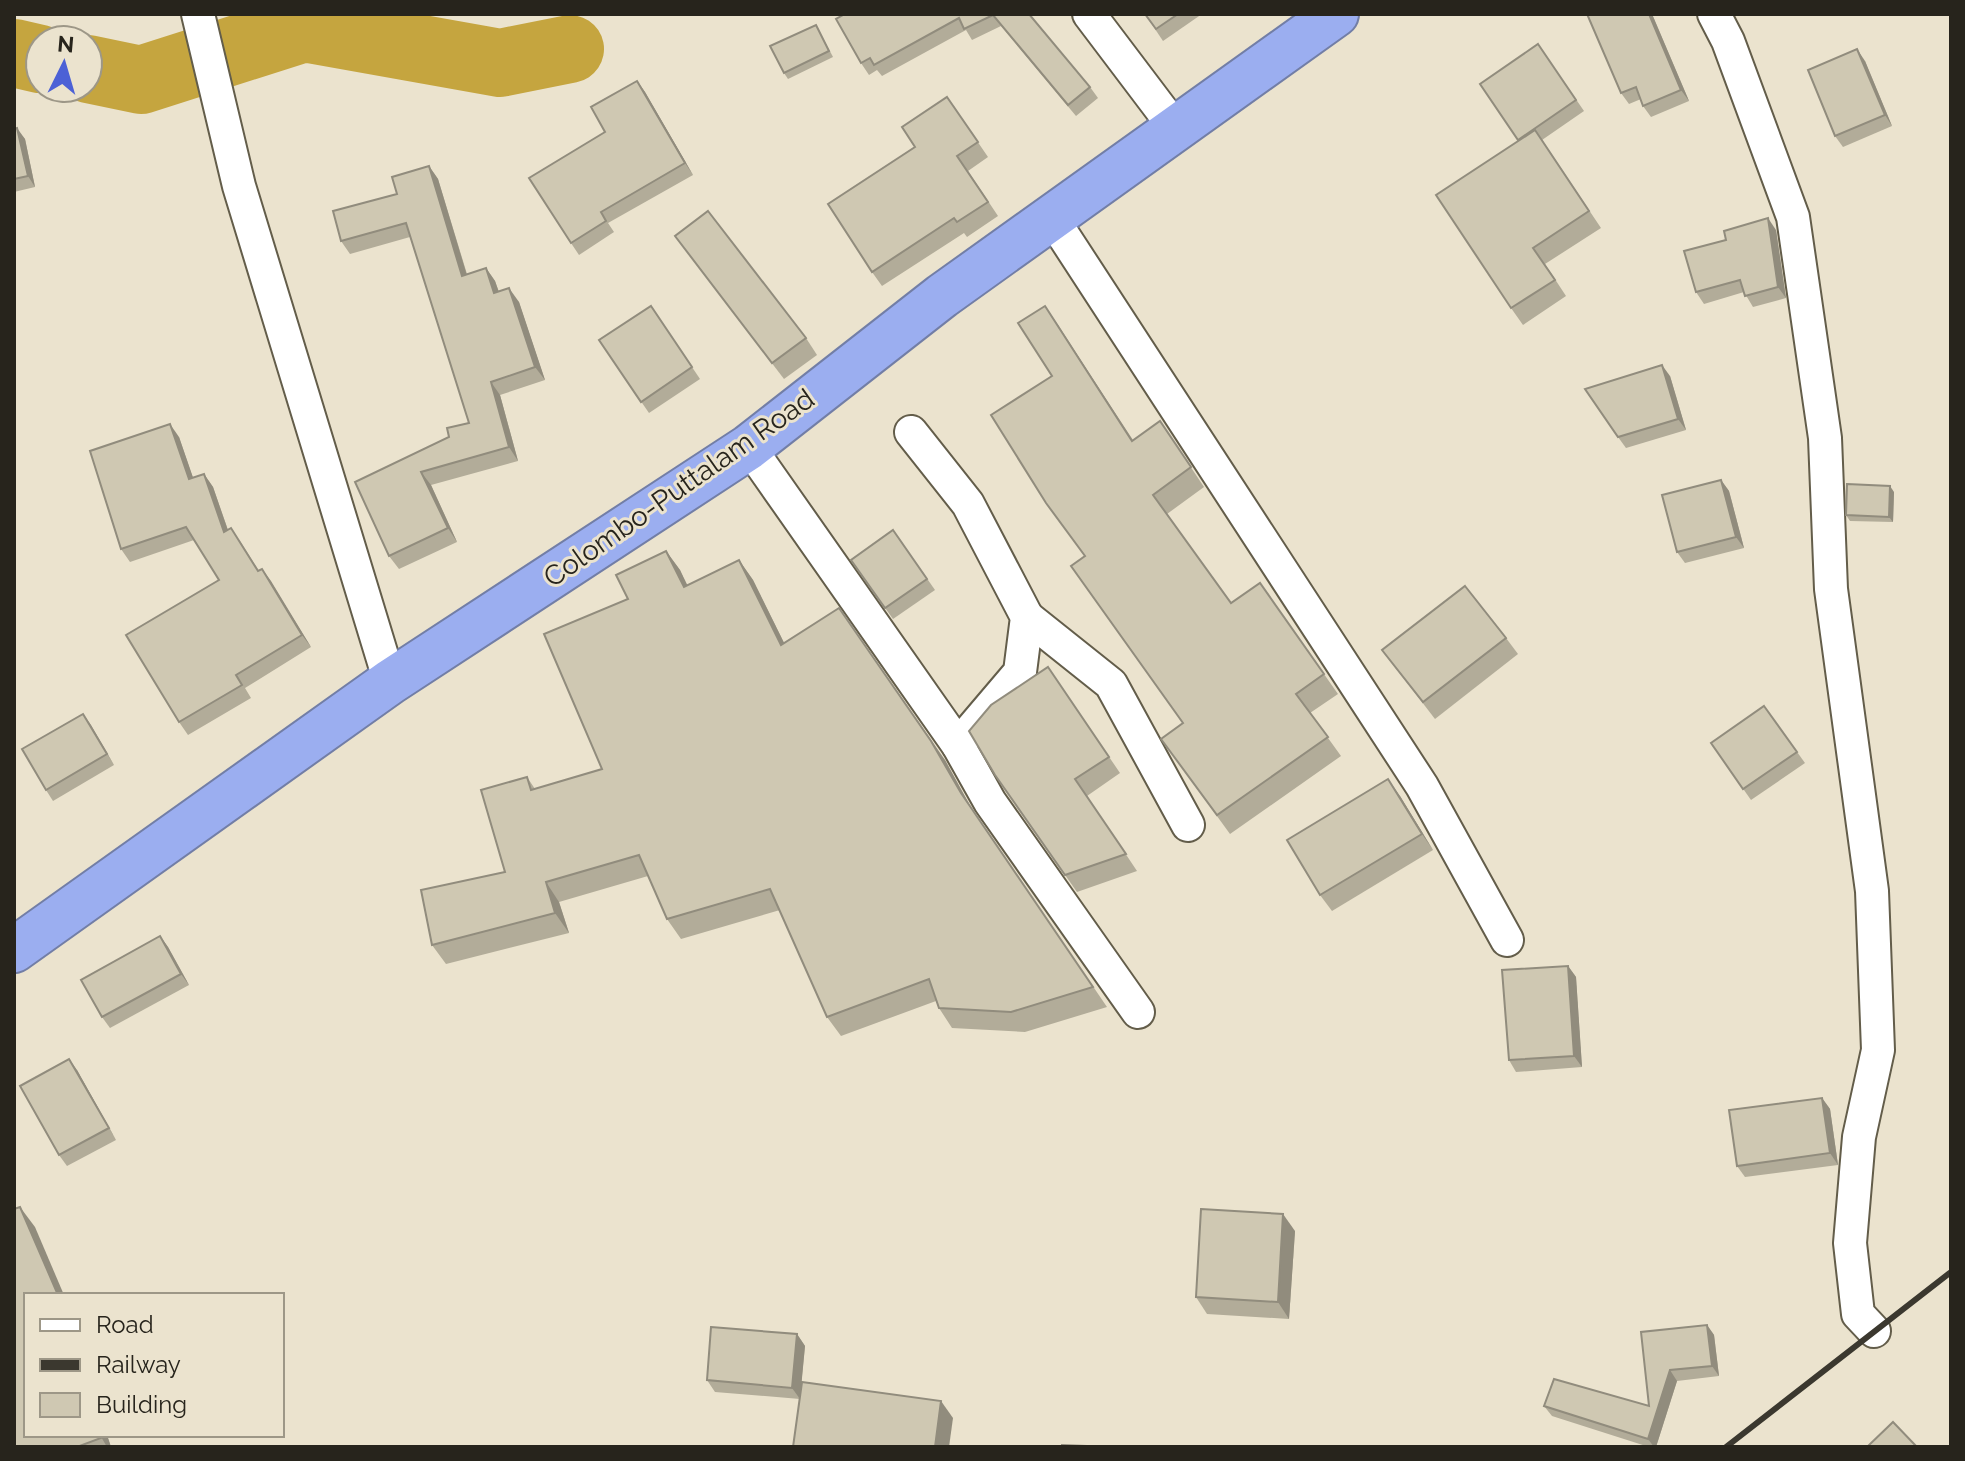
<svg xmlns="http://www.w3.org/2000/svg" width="1965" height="1461" viewBox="0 0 1965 1461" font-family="Raleway,sans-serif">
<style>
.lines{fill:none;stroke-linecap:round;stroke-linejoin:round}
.river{stroke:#c5a53f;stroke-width:68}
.street-casing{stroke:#635d4a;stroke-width:36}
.highway-casing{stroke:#727ea6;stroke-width:48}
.street{stroke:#fff;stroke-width:32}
.highway{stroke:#9baef0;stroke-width:44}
.rail{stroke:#3b382f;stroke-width:6}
.wall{fill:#b2ac99}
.shaded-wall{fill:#918c7d}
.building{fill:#cfc8b2;stroke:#918c7d;stroke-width:2}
.labels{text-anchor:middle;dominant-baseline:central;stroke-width:6;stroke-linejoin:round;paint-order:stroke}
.street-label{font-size:28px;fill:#27241c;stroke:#ebe3ce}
</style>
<rect width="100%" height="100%" fill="#ebe3ce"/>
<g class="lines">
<g class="river">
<polyline points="14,53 40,59"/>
<polyline points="88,69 141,80 304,28 500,63 570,49"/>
</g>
<defs>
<g id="street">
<polyline points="198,14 239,186 390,682"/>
<polyline points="1089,14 1176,129"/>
<polyline points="1714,14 1728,41 1793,217 1825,438 1831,589 1872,891 1878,1050 1859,1137 1850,1243 1858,1314 1874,1331"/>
<polyline points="1052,218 1422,786 1507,940"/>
<polyline points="911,432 968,504 1027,617 1020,672 958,745 990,802 1138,1012"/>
<polyline points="749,447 958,745"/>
<polyline points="1027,617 1111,684 1188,825"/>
</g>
<polyline id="highway" points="14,950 390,682 749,447 942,296 1336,14"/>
</defs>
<use href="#street" class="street-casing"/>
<use href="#highway" class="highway-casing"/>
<use href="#street" class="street"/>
<use href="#highway" class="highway"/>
<polyline class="rail" points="1726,1447 1951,1272"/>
</g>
<g class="wall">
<polygon points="1029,14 1090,87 1098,98 1076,116 1001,26 972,40 966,30 882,76 877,70 869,75 861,63 836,19"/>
<polygon points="1145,14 1202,14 1163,41"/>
<polygon points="1652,14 1689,101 1651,117 1643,106 1641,99 1629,104 1621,93"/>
<polygon points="816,25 833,57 788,79 784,73"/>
<polygon points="1538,44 1584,111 1542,140 1601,228 1545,264 1566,296 1523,325 1511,308 1519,141 1480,84"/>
<polygon points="1865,61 1892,126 1843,147 1835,136"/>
<polygon points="637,81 645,92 693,175 608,223 614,232 579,255 571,243 605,132"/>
<polygon points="947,97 988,157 968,171 998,216 967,237 964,233 882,286 872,272 915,147"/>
<polygon points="14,129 25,139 35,187 14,192"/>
<polygon points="429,166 438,179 467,274 486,268 495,281 499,292 519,302 545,380 500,395 518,461 431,485 457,542 399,569 389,556 355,482 449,437 469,423 410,237 350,254 341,241 397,194"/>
<polygon points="1776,230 1786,298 1753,307 1744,292 1704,304 1696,292"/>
<polygon points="675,236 806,338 817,355 784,379"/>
<polygon points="651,306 700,379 649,413 599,340"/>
<polygon points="1045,306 1133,440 1160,421 1204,487 1167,514 1231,603 1260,583 1338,694 1310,713 1341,756 1230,834 1161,739 1183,723 1084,556 1052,376"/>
<polygon points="1670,376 1686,430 1626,448 1618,437"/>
<polygon points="179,437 193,478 204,474 213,487 228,530 240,541 259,571 262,569 311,647 245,688 251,698 188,735 179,722 219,580 194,540 130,562 121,549"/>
<polygon points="1721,480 1729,491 1744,548 1685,563 1677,552"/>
<polygon points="1894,492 1893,522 1850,521 1846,515"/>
<polygon points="893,530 935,590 893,619 851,560"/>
<polygon points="666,551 680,570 687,586 739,560 753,580 784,643 945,760 974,813 1107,1007 1025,1032 952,1028 939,1008 936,1001 841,1036 827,1017 780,910 681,939 667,919 648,876 559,902 569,933 446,964 432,945 505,872 527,777 535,789 602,769 628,599"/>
<polygon points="1506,638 1518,654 1435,719 1382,650"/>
<polygon points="1048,667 1120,773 1087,796 1137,871 1077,892 995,775"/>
<polygon points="1764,706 1805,763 1751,800 1711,743"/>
<polygon points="83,714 114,765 53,801 46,790"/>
<polygon points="1400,796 1433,850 1332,911 1320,895"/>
<polygon points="160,936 168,947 189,985 110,1028 102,1017"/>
<polygon points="1568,966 1576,977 1582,1067 1516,1072 1509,1060"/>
<polygon points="77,1070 116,1140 67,1166 59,1155"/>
<polygon points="1822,1098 1830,1109 1838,1165 1745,1177 1737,1166"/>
<polygon points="35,1227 26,1435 107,1435 111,1447 14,1447"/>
<polygon points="1295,1231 1289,1319 1207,1314 1196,1297"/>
<polygon points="1707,1325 1714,1335 1719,1376 1677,1381 1656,1447 1649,1447 1552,1416 1544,1406 1649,1406 1641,1332"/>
<polygon points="797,1334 805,1346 800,1396 953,1418 800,1399 715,1392 707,1380"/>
</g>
<g class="shaded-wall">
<polygon points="1649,14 1652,14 1689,101 1681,90"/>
<polygon points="1857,49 1865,61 1892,126 1885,115"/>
<polygon points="637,81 645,92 693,175 685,163"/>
<polygon points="17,128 25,139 35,187 28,176"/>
<polygon points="429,166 438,179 471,289 462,276"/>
<polygon points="1768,218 1776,230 1786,298 1778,287"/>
<polygon points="486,268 495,281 504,307 494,293"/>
<polygon points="509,288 519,302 545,380 535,367"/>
<polygon points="1045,306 1058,325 1145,460 1132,441"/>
<polygon points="1662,365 1670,376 1686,430 1678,419"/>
<polygon points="491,382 500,395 518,461 509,447"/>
<polygon points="170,424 179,437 198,492 189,479"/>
<polygon points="421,472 431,485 457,542 448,528"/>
<polygon points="204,474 213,487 233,545 224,532"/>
<polygon points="1721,480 1729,491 1744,548 1736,537"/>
<polygon points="1890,486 1894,492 1893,522 1889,517"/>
<polygon points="666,551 680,570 698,607 684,587"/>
<polygon points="739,560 753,580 795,665 781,645"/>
<polygon points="262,569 271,581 311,647 302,635"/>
<polygon points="839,608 945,760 974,813 1107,1007 961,793"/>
<polygon points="83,714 91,725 114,765 107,754"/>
<polygon points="1388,779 1400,796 1433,850 1422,834"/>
<polygon points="546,882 559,902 569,933 555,913"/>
<polygon points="160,936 168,947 189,985 181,974"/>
<polygon points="1568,966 1576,977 1582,1067 1574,1056"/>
<polygon points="69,1059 77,1070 116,1140 109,1128"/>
<polygon points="1822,1098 1830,1109 1838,1165 1830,1153"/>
<polygon points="20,1207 35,1227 64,1295 58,1295"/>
<polygon points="1283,1214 1295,1231 1289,1319 1278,1302"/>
<polygon points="1707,1325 1714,1335 1719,1376 1712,1366"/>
<polygon points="797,1334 805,1346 800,1399 792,1388"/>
<polygon points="1670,1370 1677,1381 1656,1447 1654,1447 1648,1439"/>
<polygon points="941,1401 953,1418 949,1447 935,1447"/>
<polygon points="100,1435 107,1435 111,1447 107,1447"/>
</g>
<g class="building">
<polygon points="845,14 1029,14 1090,87 1068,105 993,15 964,29 959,18 874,65 870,58 861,63 836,19"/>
<polygon points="1145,14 1178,14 1156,29"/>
<polygon points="1587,14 1649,14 1681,90 1643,106 1636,87 1621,93"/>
<polygon points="816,25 829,51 784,73 770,46"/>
<polygon points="1538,44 1576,100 1518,140 1480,84"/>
<polygon points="1857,49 1885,115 1835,136 1808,70"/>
<polygon points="637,81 685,163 601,212 606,221 571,243 529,178 605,132 591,107"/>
<polygon points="947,97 978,142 957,156 988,202 957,222 954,218 872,272 828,204 915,147 902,127"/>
<polygon points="17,128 28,176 14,179 14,129"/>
<polygon points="1535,130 1589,211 1533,248 1555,280 1511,308 1436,195"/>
<polygon points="429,166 462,276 486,268 494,293 509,288 535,367 491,382 509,447 421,472 448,528 389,556 355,482 449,437 447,428 469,423 406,223 341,241 333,211 397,194 392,177"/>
<polygon points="708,211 806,338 772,363 675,236"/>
<polygon points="1768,218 1778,287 1745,296 1740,280 1696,292 1684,251 1726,240 1724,231"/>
<polygon points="651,306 692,367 641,402 599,340"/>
<polygon points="1045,306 1132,441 1160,421 1191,467 1153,495 1231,603 1260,583 1324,674 1296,694 1328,737 1217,815 1161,739 1183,723 1071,566 1085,556 1046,503 991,415 1052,376 1018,323"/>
<polygon points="1662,365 1678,419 1618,437 1585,389"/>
<polygon points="170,424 189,479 204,474 224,532 231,528 258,571 262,569 302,635 236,675 242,685 179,722 126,635 219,580 186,527 121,549 90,451"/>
<polygon points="1721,480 1736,537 1677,552 1662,495"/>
<polygon points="1847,484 1890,486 1889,517 1846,515"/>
<polygon points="893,530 927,579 885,608 851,560"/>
<polygon points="666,551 684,587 739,560 781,645 839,608 931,741 961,793 1093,987 1011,1012 939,1008 929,979 827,1017 770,889 667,919 639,855 546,882 555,913 432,945 421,890 505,872 481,790 527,777 531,790 602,769 544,634 628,599 616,575"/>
<polygon points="1465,586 1506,638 1423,702 1382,650"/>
<polygon points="1048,667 1109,757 1075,779 1126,854 1065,875 995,775 969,731 991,705"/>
<polygon points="1764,706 1797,752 1743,789 1711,743"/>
<polygon points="83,714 107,754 46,790 22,749"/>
<polygon points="1388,779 1422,834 1320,895 1287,840"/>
<polygon points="160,936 181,974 102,1017 81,980"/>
<polygon points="1568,966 1574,1056 1509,1060 1502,970"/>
<polygon points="69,1059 109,1128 59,1155 20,1086"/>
<polygon points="1822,1098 1830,1153 1737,1166 1729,1110"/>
<polygon points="20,1207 58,1295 26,1295 26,1435 100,1435 101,1438 77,1447 14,1447 14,1209"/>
<polygon points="1201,1209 1283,1214 1278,1302 1196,1297"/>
<polygon points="1707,1325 1712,1366 1670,1370 1648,1439 1544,1406 1554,1379 1649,1406 1641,1332"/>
<polygon points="711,1327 797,1334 792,1388 707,1380"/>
<polygon points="802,1382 941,1401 935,1447 793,1447"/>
<polygon points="1893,1422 1917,1447 1867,1447"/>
<polygon points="1062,1445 1112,1447 1062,1447"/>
</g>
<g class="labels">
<g class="street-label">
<text transform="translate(679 488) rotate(-35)">Colombo-Puttalam Road</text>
</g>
</g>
<rect width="1965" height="1461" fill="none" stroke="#27241c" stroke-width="32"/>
<rect x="24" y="1293" width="260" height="144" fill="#ebe3ce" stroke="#9d9787" stroke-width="2"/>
<rect x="40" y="1319" width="40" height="12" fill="#ffffff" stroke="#9d9787" stroke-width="2"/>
<text x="96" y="1333" font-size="24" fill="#27241c">Road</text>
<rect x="40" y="1359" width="40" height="12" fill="#3b382f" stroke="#9d9787" stroke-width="2"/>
<text x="96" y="1373" font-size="24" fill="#27241c">Railway</text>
<rect x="40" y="1393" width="40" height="24" fill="#cfc8b2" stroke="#9d9787" stroke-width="2"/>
<text x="96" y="1413" font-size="24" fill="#27241c">Building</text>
<g transform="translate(64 64) rotate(5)"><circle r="38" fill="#ebe3ce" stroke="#9d9787" stroke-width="2"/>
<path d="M0-6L14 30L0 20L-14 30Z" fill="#4c61d6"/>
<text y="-12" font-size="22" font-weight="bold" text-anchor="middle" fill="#27241c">N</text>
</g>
</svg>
